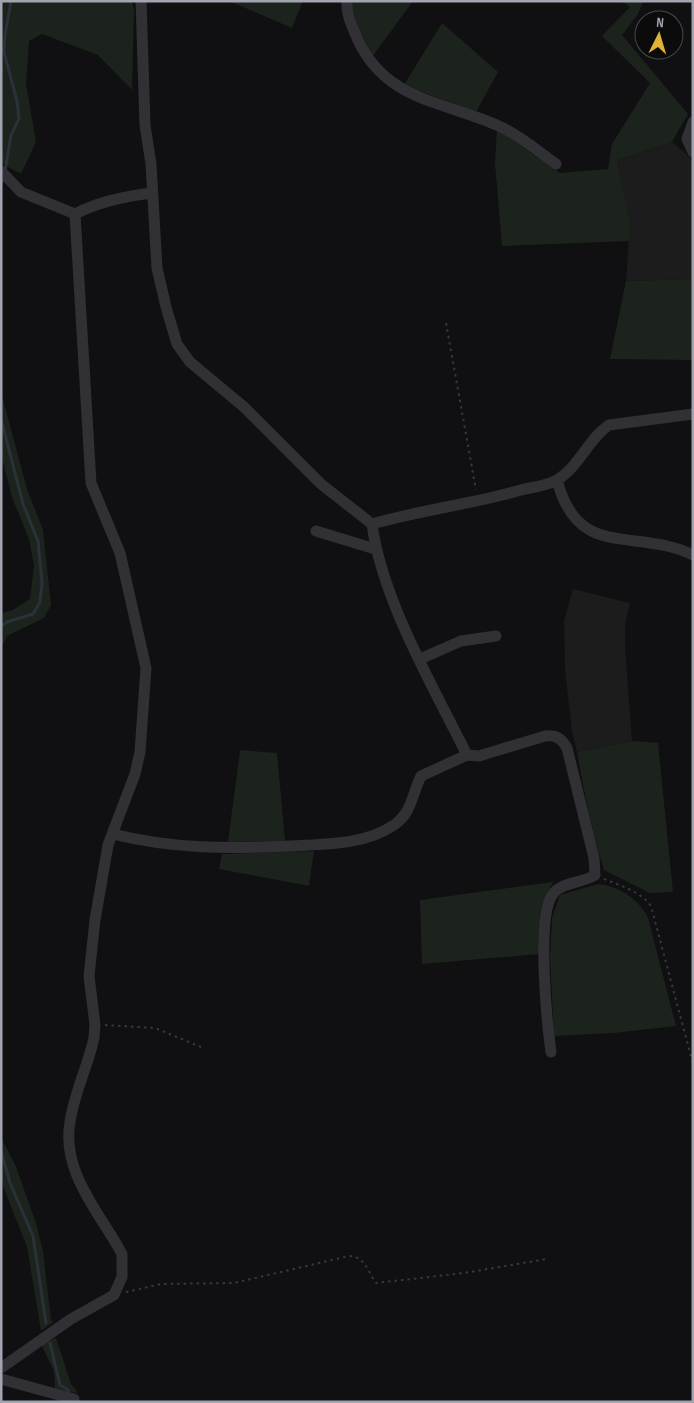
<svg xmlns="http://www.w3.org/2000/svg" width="694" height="1403" viewBox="0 0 694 1403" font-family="'Sofia Sans Condensed',sans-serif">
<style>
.built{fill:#1c1c1d}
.green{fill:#1c231d}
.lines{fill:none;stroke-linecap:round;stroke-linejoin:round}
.stream{stroke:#2a3138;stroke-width:3}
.path{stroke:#37383c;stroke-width:2;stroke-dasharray:2.5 4;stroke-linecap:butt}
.minor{stroke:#313135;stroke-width:11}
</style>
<rect width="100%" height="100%" fill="#100f11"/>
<g class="built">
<polygon points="672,142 693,160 693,279 626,281 630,221 617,160"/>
<polygon points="573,589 630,603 625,624 625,647 632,741 577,752 572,731 565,670 564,621"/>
</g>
<g class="green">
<polygon points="1,1 132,1 134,11 132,90 98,55 42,34 29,41 26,83 36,142 21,174 1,163"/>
<polygon points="229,1 303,1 292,28"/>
<polygon points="351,1 413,1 372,57 353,16"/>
<polygon points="622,1 643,1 638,14 622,35 688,114 672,142 617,160 630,221 629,241 502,246 495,164 497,129 560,173 608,169 612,144 650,83 602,36 630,7"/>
<polygon points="442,23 498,72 476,112 404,85"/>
<polygon points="693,279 693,360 610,359 626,281"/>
<polygon points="1,392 27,489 43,530 51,605 44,618 7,636 1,649 1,613 13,610 30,599 34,566 29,539 12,497 1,455"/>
<path d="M632 741 658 743 673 892 650 893 604 870C592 831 584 792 577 752Z"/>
<polygon points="240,750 277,753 285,841 228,842"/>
<polygon points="314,851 309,886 219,869 222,854"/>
<polygon points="553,882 548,892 539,954 422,964 420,900"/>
<path d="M598 884C619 886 639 899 648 918L676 1026 614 1033 554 1036 550 958 552 918 560 895Z"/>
<polygon points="1,1137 16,1167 36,1223 43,1251 51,1320 53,1322 41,1331 27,1247 1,1181"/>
<polygon points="56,1338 71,1384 78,1393 55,1389 54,1371 41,1344"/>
</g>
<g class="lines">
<g class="stream">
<polyline points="5,171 11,135 19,119 17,101 4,52 5,35 11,1"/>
<polyline points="1,184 3,177"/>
<polyline points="1,419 23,504 38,541 42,582 40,602 33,614 7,622 1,626"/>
<polyline points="1,1151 10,1183 33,1236 46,1323"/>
<polyline points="50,1343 60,1385 68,1390 69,1393"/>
</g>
<g class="path">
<polyline points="446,323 476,490"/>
<path d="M604 879C621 886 640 891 651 906L693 1064"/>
<polyline points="105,1025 155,1028 201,1047"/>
<path d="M126 1292 161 1284 234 1283 349 1256C365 1256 368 1272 376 1283L464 1273 547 1259"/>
</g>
<g class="minor">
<path d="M141 1 145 125 151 164 157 268 166 307 177 344 190 362 244 407 321 484 372 524C382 600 433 686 467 755"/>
<path d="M347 1C346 15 352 26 357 38 385 101 443 101 499 126 519 135 538 151 556 164"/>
<polyline points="693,122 687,139 693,152"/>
<path d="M1 171 21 192 75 214C98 202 126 196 152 193"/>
<path d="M557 480C578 561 634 527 693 555"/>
<path d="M372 524C421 510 472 504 521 490 532 487 547 486 557 480 579 467 589 438 609 425L693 414"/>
<polyline points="316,531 375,549"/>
<polyline points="420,659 461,641 496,636"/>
<path d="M113 834C172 849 231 849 291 846 325 844 365 845 394 825 412 813 412 794 421 776L467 755 479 756 545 736C557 735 561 738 567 748L594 858 595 875C583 883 561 882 553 894 536 916 547 1023 551 1052"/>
<path d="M1 1368 71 1319 114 1295 122 1277V1254C100 1213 61 1172 70 1122 74 1093 88 1066 94 1038L95 1025 89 976 95 920 108 845 135 774 140 752 146 668 120 553 91 483 75 214"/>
<polyline points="1,1379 74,1399"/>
</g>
</g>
<rect width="694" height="1403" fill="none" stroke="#a2a5b0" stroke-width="5"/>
<g transform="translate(659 35) rotate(5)"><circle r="24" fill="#0b0b0c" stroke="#47494e"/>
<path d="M0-4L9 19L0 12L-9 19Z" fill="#e1b137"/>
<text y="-8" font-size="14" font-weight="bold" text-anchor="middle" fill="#a2a5b0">N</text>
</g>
</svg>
